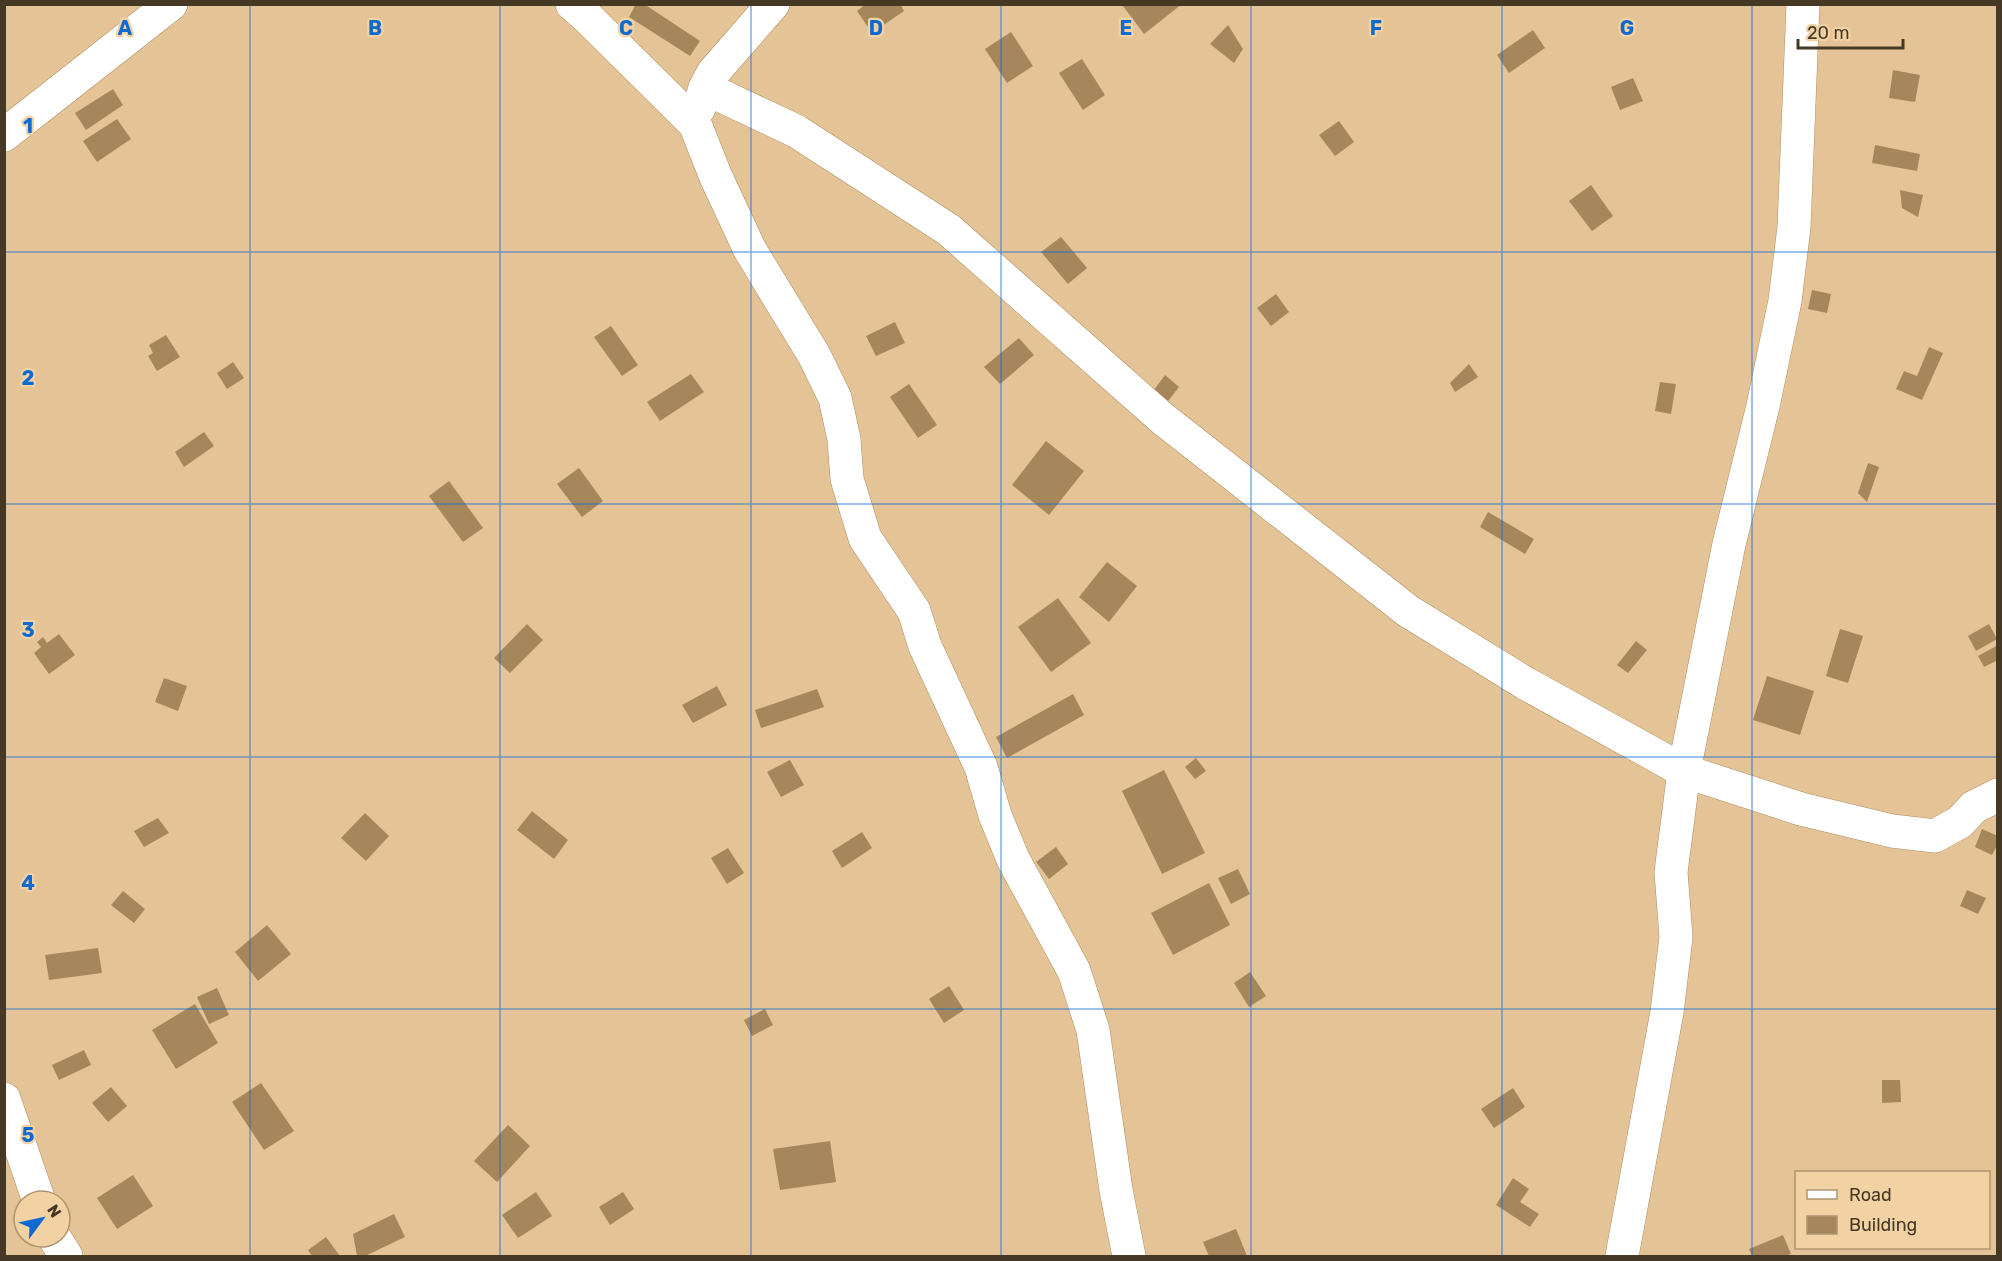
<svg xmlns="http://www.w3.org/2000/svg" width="2002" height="1261" viewBox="0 0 2002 1261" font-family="Rubik,sans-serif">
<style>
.building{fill:#a6875b}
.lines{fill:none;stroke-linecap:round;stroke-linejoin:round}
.street-casing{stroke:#ad8e61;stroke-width:34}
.street{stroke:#fff;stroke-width:33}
.grid{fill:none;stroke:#0e6ad3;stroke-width:1.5;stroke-opacity:0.55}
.grid-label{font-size:20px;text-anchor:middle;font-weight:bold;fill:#0e6ad3;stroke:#f2d1a2;stroke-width:4.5;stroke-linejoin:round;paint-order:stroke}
</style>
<rect width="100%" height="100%" fill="#e4c496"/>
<g class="building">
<polygon points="636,4 644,4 700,41 690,56 629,17"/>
<polygon points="866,4 900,4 904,11 872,33 857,11"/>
<polygon points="1125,4 1182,4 1144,34 1123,6"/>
<polygon points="1228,25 1243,49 1234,63 1210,44"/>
<polygon points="1533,30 1545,48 1509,73 1497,55"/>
<polygon points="1011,32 1033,66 1007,83 985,49"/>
<polygon points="1082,59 1105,95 1083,110 1059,73"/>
<polygon points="1893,70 1920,75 1915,102 1889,98"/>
<polygon points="1633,78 1643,101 1620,110 1611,87"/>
<polygon points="113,89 123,105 86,130 75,113"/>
<polygon points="117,119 131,139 97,162 83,141"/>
<polygon points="1339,121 1354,142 1335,156 1319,135"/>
<polygon points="1875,145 1920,154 1917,171 1872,163"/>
<polygon points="1591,185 1613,216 1592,231 1569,201"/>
<polygon points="1900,190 1923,195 1918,217 1902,208"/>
<polygon points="1061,237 1087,268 1068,284 1041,252"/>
<polygon points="1812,290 1831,294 1827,313 1808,309"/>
<polygon points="1276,294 1289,312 1271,326 1257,308"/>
<polygon points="895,322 905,343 876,356 866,336"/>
<polygon points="611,326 638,365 622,376 594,337"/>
<polygon points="166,335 180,357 157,371 148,356 153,353 149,345"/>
<polygon points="1019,338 1034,355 1000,384 984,367"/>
<polygon points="1929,347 1943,353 1922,400 1896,389 1904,371 1917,376"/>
<polygon points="233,362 244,378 227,389 217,373"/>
<polygon points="1469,364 1478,377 1455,392 1450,383"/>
<polygon points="691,374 704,392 660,421 647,402"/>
<polygon points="1165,375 1179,387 1165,405 1151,394"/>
<polygon points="1660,382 1676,384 1671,414 1655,411"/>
<polygon points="909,384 937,425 918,438 890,397"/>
<polygon points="204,432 214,446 184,467 175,452"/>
<polygon points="1046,441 1084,471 1049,515 1012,485"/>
<polygon points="1868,463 1879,467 1867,502 1858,493"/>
<polygon points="579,468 603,501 582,517 557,484"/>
<polygon points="449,481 483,528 463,542 429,496"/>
<polygon points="1488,512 1534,539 1525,554 1480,527"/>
<polygon points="1107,562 1137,586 1109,622 1079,597"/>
<polygon points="1058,598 1091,643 1051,672 1018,627"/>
<polygon points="527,624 543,640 510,673 494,658"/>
<polygon points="1989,624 1997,639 1976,651 1968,636"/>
<polygon points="1840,629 1863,636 1848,683 1826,676"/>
<polygon points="59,634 75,655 49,674 34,653 41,647 37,642 43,637 47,643"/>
<polygon points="1636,641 1647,650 1628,673 1617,665"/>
<polygon points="1998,645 1998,660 1984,667 1978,656"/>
<polygon points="1767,676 1814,691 1800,735 1753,720"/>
<polygon points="164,678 187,686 178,711 155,702"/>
<polygon points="717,686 727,705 693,723 682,705"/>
<polygon points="817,689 824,707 761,728 755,710"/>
<polygon points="1073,694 1084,715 1007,758 996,737"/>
<polygon points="1196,758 1206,771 1195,779 1185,767"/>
<polygon points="790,760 804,785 781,797 767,772"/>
<polygon points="1164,770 1205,853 1162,874 1122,791"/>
<polygon points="532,811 568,840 554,859 517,830"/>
<polygon points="365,813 389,836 366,861 341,838"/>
<polygon points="158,818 169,833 144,847 134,831"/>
<polygon points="1982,829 1998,836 1998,844 1992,855 1975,847"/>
<polygon points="862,832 872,848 842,868 832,851"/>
<polygon points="1056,847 1068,864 1049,879 1036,862"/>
<polygon points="728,848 744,873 727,884 711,858"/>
<polygon points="1238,869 1250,894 1231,904 1218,878"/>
<polygon points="1209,883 1230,925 1173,955 1151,913"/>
<polygon points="1967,890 1986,898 1978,914 1960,906"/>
<polygon points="123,891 145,909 134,923 111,905"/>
<polygon points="267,925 291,954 258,981 235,952"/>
<polygon points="98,948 102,973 49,980 45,955"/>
<polygon points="1250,972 1266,996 1249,1007 1234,983"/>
<polygon points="949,986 964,1010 944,1023 929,999"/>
<polygon points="217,988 229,1015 209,1024 197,997"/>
<polygon points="195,1004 218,1043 176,1069 152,1030"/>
<polygon points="765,1009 773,1025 752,1036 744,1020"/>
<polygon points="84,1050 91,1065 59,1080 52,1065"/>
<polygon points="1882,1080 1900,1080 1901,1102 1882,1103"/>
<polygon points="261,1083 294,1131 264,1150 232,1102"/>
<polygon points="111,1087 127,1106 108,1122 92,1103"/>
<polygon points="1513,1088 1525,1107 1494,1128 1481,1109"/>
<polygon points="508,1125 530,1146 497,1182 474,1161"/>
<polygon points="830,1141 836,1182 780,1190 773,1149"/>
<polygon points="133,1175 153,1206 117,1229 97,1198"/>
<polygon points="1513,1178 1529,1189 1520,1202 1539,1214 1530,1227 1496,1205"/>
<polygon points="536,1192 552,1216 518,1238 502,1215"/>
<polygon points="623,1192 634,1209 610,1225 599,1207"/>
<polygon points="394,1214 405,1237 365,1256 357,1256 353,1234"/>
<polygon points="1236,1229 1247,1256 1209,1256 1203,1242"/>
<polygon points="1783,1235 1791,1254 1784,1256 1752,1256 1749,1249"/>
<polygon points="326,1237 340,1256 312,1256 308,1250"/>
</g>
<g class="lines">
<defs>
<g id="street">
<polyline points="572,4 587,17 695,124 716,177 750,250 814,355 835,398 844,439 847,479 865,538 914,611 925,646 981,767 995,815 1013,859 1074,971 1093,1030 1116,1190 1129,1256"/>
<polyline points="705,88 796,131 949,230 1163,419 1408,611 1525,683 1684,771 1801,809 1892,831 1935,836 1960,822 1974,807 1998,795"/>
<polyline points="699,108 705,88 713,73 773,4"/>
<polyline points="4,135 171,4"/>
<polyline points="4,1099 39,1201"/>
<polyline points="54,1237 66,1256"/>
<polyline points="1622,1256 1667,1012 1676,937 1671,872 1684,771 1729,544 1763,406 1785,301 1794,227 1803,4"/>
</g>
</defs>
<use href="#street" class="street-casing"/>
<use href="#street" class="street"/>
</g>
<path class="grid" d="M250 4V1256M500 4V1256M751 4V1256M1001 4V1256M1251 4V1256M1502 4V1256M1752 4V1256M4 252H1998M4 504H1998M4 757H1998M4 1009H1998"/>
<g class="grid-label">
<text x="125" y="35">A</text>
<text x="375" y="35">B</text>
<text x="626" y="35">C</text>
<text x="876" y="35">D</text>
<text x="1126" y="35">E</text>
<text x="1376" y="35">F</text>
<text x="1627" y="35">G</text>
<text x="28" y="133">1</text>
<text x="28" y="385">2</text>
<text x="28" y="637">3</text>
<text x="28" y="890">4</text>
<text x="28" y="1142">5</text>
</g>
<rect width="2002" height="1261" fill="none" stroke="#453825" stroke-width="12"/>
<rect x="1795" y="1171" width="195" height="78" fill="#f2d1a2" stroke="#ad9470" stroke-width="1.5"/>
<rect x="1807" y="1190" width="30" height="9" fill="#ffffff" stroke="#ad9470" stroke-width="1.5"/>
<text x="1849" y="1201" font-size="18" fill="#453825">Road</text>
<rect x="1807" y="1216" width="30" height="18" fill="#a6875b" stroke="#ad9470" stroke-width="1.5"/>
<text x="1849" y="1231" font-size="18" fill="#453825">Building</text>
<g transform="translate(42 1219) rotate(57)"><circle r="28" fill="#f2d1a2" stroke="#ad9470" stroke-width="1.5"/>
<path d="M0-4.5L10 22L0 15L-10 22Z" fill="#0e6ad3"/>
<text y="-9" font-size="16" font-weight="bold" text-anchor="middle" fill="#453825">N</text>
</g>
<path d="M1798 39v9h105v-9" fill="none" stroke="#453825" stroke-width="3"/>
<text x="1807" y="39" font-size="18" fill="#453825" stroke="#f2d1a2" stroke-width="4.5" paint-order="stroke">20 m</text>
</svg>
